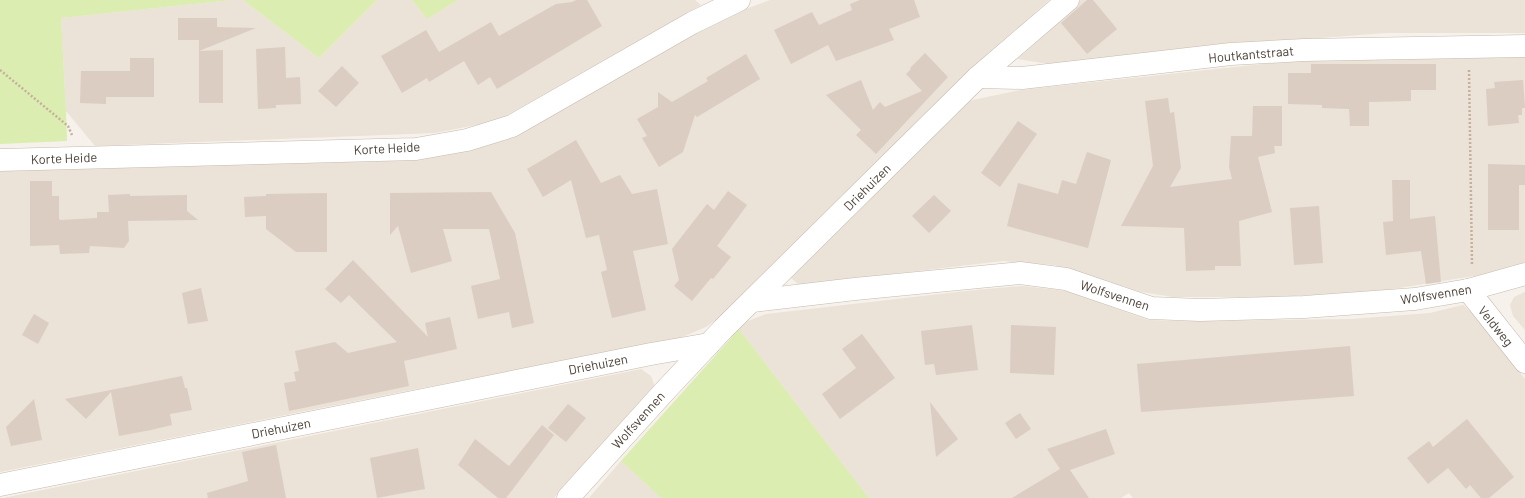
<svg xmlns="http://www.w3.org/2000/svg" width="1525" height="498" viewBox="0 0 1525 498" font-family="Barlow,sans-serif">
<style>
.residential{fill:#ebe2d8}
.green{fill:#dbedb1}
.building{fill:#dccdc2}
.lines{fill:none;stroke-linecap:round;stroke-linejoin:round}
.minor-casing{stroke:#c6baaf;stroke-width:23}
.path{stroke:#c6b09c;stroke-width:2.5;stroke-dasharray:2 2;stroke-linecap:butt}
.minor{stroke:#fff;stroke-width:22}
.labels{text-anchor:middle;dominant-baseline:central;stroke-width:4;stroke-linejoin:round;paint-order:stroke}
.street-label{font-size:13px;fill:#4b4037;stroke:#fff}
</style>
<rect width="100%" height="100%" fill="#f6f1ea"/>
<g class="residential">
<polygon points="232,0 243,0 319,58 377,0 412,0 427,19 458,0 695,0 701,5 497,121 435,133 95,146 66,111 61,18"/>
<polygon points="770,0 1049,0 992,51 723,315 706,327 675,340 411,390 0,472 0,169 130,168 413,159 554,114 725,17"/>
<polygon points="1081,0 1525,0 1525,33 1386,33 1241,44 1055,65 1011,58"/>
<polygon points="1525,53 1525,262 1480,275 1374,292 1273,297 1173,297 1142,292 1054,265 1003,261 799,285 791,278 968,101 1021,90 1309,59"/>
<polygon points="1022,286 1067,291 1148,320 1180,321 1352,319 1430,313 1463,305 1476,317 1525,379 1525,498 1133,498 1129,493 1121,498 869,498 739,329 748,321 766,314 975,290"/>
<polygon points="1525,292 1525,330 1513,316 1510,305 1514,297"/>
<polygon points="641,369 651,376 655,387 554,498 3,498"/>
<polygon points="621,461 661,498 589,498"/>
</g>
<g class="green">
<polygon points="0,0 232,0 61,18 66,111 67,141 0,144"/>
<polygon points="243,0 377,0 319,58"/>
<polygon points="412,0 458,0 427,19"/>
<polygon points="739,329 869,498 661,498 621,461"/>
</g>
<g class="building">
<polygon points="576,0 587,0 602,26 497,89 490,77 478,85 464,61 429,82 427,78 402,93 381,56 426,30 439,52 491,22 499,36 556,4 572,2"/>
<polygon points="860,0 914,0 920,17 889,29 894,40 836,61 828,45 791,64 774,30 812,12 819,25 852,10 850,4"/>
<polygon points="1087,0 1093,0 1117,29 1087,54 1061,23"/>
<polygon points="178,18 217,18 217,27 256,28 199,51 199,40 178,40"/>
<polygon points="285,47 286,78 300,77 301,104 276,105 276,108 258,109 256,49"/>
<polygon points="223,50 223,103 199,103 199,51"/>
<polygon points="925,53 948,77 876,154 856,135 861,130 826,95 861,80 873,110 880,102 885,107 922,91 906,74 911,69 910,68"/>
<polygon points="746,54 760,79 697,117 695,115 683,152 659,167 642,138 647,136 637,119 658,107 658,92 672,102 708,81 706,78"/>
<polygon points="130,58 154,58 154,97 106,97 106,104 80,103 81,71 130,71"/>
<polygon points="1311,64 1436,64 1436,90 1411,90 1411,101 1369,102 1369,126 1350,126 1349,109 1322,108 1322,105 1288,104 1288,73 1311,73"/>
<polygon points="342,66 359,83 336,107 318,91"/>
<polygon points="1523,80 1525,108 1522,108 1522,115 1518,115 1519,123 1488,126 1486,89 1495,88 1494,82"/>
<polygon points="1168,98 1170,113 1174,112 1181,168 1170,187 1232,179 1229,167 1231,136 1252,136 1253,106 1282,106 1282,146 1274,146 1275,153 1258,157 1272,212 1239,221 1241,266 1215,266 1215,270 1186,271 1184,228 1121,226 1153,166 1145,101"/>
<polygon points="1018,121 1037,134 1000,187 981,173"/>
<polygon points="576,140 601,183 620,175 632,194 657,189 668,244 633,251 646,310 612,318 601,272 607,270 599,235 586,238 571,180 543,197 527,169"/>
<polygon points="1087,152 1111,160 1088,248 1007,226 1018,183 1058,194 1062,180 1076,184"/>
<polygon points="1488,164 1525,165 1525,185 1519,185 1519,230 1488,230"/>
<polygon points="1392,180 1410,180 1410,219 1435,216 1441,282 1426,284 1421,251 1386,255 1383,222 1393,221"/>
<polygon points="30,181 52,181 52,196 59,196 59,218 60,220 97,218 97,212 109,212 108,195 130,194 130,196 187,195 187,211 198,220 128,221 129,241 124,248 90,246 89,253 60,254 59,245 30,246"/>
<polygon points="728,191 747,205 717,246 731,257 713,279 711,278 692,301 674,286 679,280 672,249 707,204 714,210"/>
<polygon points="491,192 515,233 534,323 512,328 509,312 478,319 471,286 500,279 489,229 443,229 452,261 411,273 398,226 390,235 390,193"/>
<polygon points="327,193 327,252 296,252 266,229 266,216 245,217 244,197 266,196 266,194"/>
<polygon points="934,195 951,211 929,233 912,216"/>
<polygon points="1319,206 1323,263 1294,265 1290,208"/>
<polygon points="353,260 428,337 425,323 450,317 457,349 404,361 409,386 289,411 284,383 296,381 294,372 299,371 295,351 335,342 348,353 397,342 349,295 341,303 325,289"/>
<polygon points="201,288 208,321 188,324 182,293"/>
<polygon points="34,314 49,323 38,344 22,335"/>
<polygon points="972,325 978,370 936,375 934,364 925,365 921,331"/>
<polygon points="1011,325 1056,327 1054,375 1010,373"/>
<polygon points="862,334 895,378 840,419 822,394 856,368 842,349"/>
<polygon points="1350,346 1354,396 1141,412 1137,364"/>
<polygon points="182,376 185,388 187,388 192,410 170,414 172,425 151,430 119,436 111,392 86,419 65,399"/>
<polygon points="34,399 42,440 11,446 6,427"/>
<polygon points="930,402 958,439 936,457"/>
<polygon points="568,404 586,418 566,442 548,428"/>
<polygon points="1020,413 1031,429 1016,439 1005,423"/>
<polygon points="1467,419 1514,477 1489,498 1481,498 1470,485 1466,489 1448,468 1428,484 1407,458 1429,441 1433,447"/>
<polygon points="542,425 554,435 506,498 498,498 458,465 475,439 509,466"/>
<polygon points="1106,429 1115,454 1070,470 1089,498 1012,498 1060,469 1047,449"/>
<polygon points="276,445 286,498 208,498 207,493 248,481 242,452"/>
<polygon points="418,448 425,489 377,498 370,458"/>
</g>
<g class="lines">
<defs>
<g id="minor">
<polyline points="978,77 1022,78 1231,54 1304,50 1525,46"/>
<polyline points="0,160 416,149 467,140 512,126 692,23 739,0"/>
<polyline points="1468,290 1525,362"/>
<polyline points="752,301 855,289 1020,273 1066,279 1151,308 1200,310 1304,307 1415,299 1468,290 1525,274"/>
<polyline points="0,485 651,354 709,344"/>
<polyline points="568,498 662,394 723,329 978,77 1068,0"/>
</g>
</defs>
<use href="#minor" class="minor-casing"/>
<g class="path">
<polyline points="0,70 68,126 72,135"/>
<polyline points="1469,70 1472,265"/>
</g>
<use href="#minor" class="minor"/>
</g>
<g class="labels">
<g class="street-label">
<text transform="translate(1251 54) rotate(-5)">Houtkantstraat</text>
<text transform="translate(387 148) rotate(-3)">Korte Heide</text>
<text transform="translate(64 158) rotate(-2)">Korte Heide</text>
<text transform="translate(867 187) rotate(-45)">Driehuizen</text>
<text transform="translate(1436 294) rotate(-9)">Wolfsvennen</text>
<text transform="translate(1115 295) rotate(18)">Wolfsvennen</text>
<text transform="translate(1496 326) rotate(51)">Veldweg</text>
<text transform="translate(598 364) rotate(-11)">Driehuizen</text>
<text transform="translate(638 420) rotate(-48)">Wolfsvennen</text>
<text transform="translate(281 428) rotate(-11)">Driehuizen</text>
</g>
</g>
</svg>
